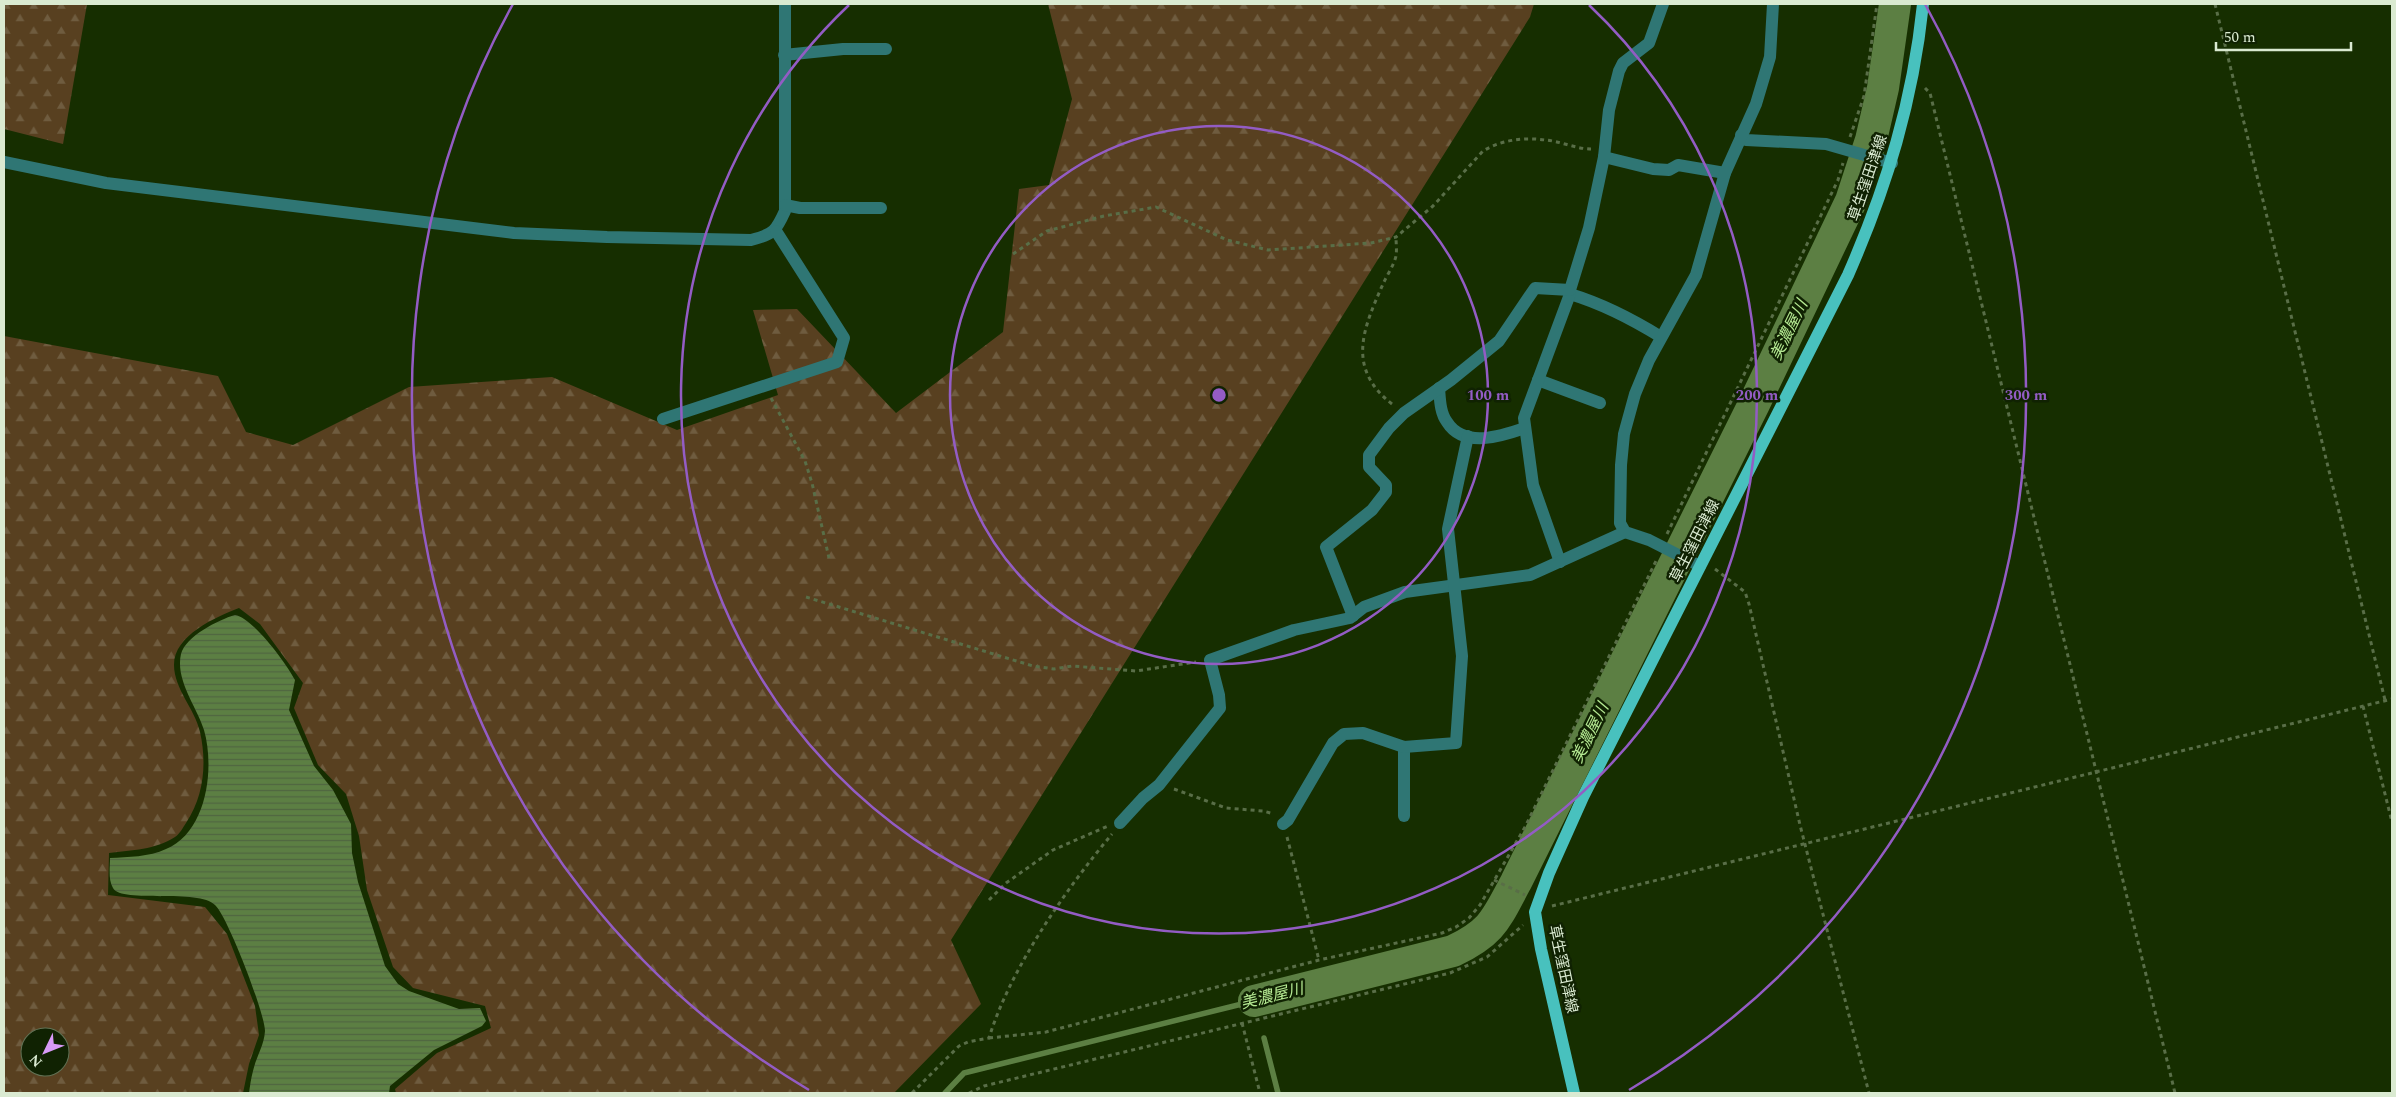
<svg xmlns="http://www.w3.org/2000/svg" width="2396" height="1097" viewBox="0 0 2396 1097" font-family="Spectral,'Noto Sans JP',serif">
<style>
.forest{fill:url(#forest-firs);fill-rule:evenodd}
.water{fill:url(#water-rules)}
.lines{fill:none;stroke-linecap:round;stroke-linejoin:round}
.stream{stroke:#5c7f43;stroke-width:5.5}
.river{stroke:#5c7f43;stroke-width:32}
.path{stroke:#596e47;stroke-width:3;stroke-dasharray:4 4;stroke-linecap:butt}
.minor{stroke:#2f7674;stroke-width:12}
.major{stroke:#48c1be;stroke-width:12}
.ring{fill:none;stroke:#935cc4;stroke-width:2.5}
.labels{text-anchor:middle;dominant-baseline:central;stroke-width:5;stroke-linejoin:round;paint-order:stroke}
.street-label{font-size:15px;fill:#daead1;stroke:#102202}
.water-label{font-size:16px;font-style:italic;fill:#b5e992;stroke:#102202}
.centre{fill:#935cc4;stroke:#102202;stroke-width:2.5}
.ring-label{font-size:15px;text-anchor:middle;font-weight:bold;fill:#935cc4;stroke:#102202;stroke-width:5;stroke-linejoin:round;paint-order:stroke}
</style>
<defs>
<pattern id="forest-firs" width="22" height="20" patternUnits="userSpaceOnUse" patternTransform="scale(1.25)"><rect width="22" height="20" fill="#584020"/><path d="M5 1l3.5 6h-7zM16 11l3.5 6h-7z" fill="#6f5c3f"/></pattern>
<pattern id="water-rules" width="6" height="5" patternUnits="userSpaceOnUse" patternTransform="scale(1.25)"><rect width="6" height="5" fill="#5c7f43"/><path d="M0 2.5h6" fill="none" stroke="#506541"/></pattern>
</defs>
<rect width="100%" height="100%" fill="#162e00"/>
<g class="forest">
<polygon points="4,4 87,4 63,144 4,129"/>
<path d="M1048 4H1534L1530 17 951 940 981 1004 894 1093H396L395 1089 437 1053 491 1028 485 1006 413 988 393 967 367 890 359 836 346 794 318 765 294 708 303 683 260 624 239 608C216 617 174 635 174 665 174 689 195 709 200 732 207 763 204 796 186 823 183 827 180 834 175 837 155 850 132 850 109 853L108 895 205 907 227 934 255 1006 259 1035 249 1064 243 1093H4V336L218 376 246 432 293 445 409 387 552 377 677 430 778 395 753 310 797 309 896 413 1003 332 1019 189 1049 185 1072 99ZM30 1037H60V1067H30Z"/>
</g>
<path class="water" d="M235 615C253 618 286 663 295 680L289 710 314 766 333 790 351 824 352 853 358 882 385 966 398 984 409 991 459 1009 480 1008 486 1021 482 1026 434 1050 390 1086 389 1093H249C250 1086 251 1078 253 1071 256 1057 264 1046 265 1031 265 1014 228 917 215 905 199 888 122 904 113 888 108 880 110 867 110 858 128 857 149 857 166 849 207 832 215 768 204 730 197 707 175 680 181 654 186 636 218 620 235 615Z"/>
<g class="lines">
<g class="stream">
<polyline points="1264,1038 1278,1093"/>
<polyline points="945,1093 964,1073 1254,1001 1256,1009"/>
</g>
<path class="river" d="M1254 1001 1453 951C1493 932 1496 919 1516 882L1754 404 1851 201 1871 140 1883 88 1895 4"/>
<g class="path">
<polyline points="2215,4 2385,700"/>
<polyline points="1925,88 1930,93 2175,1093"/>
<polyline points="1850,137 1864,96 1877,4"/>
<path d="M1013 254 1047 231 1104 216 1156 207 1227 240 1268 250 1371 243 1396 237 1433 206 1483 151C1501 140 1524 137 1545 140 1560 141 1576 149 1591 149"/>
<polyline points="771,398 805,461 812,483 829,558"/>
<path d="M1392 404C1346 368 1363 329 1383 284 1387 275 1394 265 1396 256 1397 250 1396 243 1396 237"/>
<polyline points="1667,534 1838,180 1843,163"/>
<polyline points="1715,569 1745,592 1749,604 1800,825 1869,1093"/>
<polyline points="806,597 1033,666 1054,669 1072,666 1136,671 1196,662"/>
<polyline points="2363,706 2392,822"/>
<polyline points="1174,789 1226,808 1263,811 1274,814"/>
<polyline points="1287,837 1319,960"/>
<polyline points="1494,880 1525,895"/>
<polyline points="989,900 1006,883 1053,850 1108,826"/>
<polyline points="1552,906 2392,699"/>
<polyline points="1242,1023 1260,1093"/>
<polyline points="989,1038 1046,1032 1319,960 1442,933 1456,927 1469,918 1480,905 1525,827 1656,561"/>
<path d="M912 1093 959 1046 968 1042 989 1038C1010 969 1066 889 1112 834"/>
<polyline points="969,1093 984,1086 1450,973 1487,957 1523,925"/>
</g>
<g class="minor">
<polyline points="784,55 843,49 886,49"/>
<polyline points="1741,135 1746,140 1826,144 1892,163"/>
<polyline points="1604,157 1653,169 1669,170 1678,165 1725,173"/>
<path d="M4 162 106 183 514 233 607 237 751 240C774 234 776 231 785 211V4"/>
<polyline points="785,205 800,208 881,208"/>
<path d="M1570 290V294C1603 304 1632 319 1661 337"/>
<polyline points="1538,380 1600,403"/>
<path d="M1439 388C1440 399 1440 413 1447 422 1464 449 1502 436 1525 428"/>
<polyline points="663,419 837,362 844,338 776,231"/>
<polyline points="1560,562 1533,485 1524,418 1570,294"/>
<polyline points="1700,566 1649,540 1625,532 1620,523 1621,465 1624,434 1635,394 1649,360 1696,275 1725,173 1756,104 1770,57 1773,4"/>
<polyline points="1353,616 1326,547 1372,510 1386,492 1386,485 1369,467 1369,455 1389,428 1404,413 1451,380 1499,341 1535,288 1570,290 1589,228 1604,157 1609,110 1619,71 1623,63 1649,43 1663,4"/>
<polyline points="1404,747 1404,816"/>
<polyline points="1120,823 1143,798 1159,785 1220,708 1219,695 1210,660 1294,630 1350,618 1364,607 1405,592 1530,575 1625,532"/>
<polyline points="1283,824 1288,820 1333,743 1344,734 1363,733 1404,747 1456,743 1462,656 1448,529 1468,436"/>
</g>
<path class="major" d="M1574 1093 1541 949 1535 912 1549 873 1583 797 1848 275C1887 186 1913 101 1923 4"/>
</g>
<g class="ring">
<circle cx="1219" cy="395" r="269"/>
<path d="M1589 5A538 538 0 1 1 849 5"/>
<path d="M809 1090A807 807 0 0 1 513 4M1925 4A807 807 0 0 1 1629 1090"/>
</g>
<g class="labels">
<g class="street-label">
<text transform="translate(1868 178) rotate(-71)">草生窪田津線</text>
<text transform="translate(1695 541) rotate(-63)">草生窪田津線</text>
<text transform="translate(1563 969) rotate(78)">草生窪田津線</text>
</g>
<g class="water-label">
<text transform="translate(1789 330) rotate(-64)">美濃屋川</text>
<text transform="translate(1590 733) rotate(-64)">美濃屋川</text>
<text transform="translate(1272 996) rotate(-14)">美濃屋川</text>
</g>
</g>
<circle cx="1219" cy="395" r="8" class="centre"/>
<g class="ring-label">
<text x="1488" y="400">100 m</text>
<text x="1757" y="400">200 m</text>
<text x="2026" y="400">300 m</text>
</g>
<rect width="2396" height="1097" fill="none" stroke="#daead1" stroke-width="10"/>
<g transform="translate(45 1052) rotate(227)"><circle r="24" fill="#102202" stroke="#617255"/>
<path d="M0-4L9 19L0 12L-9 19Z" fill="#d89af8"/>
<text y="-8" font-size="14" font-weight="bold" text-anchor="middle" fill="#daead1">N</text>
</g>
<path d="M2216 42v8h135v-8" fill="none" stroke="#daead1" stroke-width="2.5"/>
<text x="2224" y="42" font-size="15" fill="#daead1" stroke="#102202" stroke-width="4" paint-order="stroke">50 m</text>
</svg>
